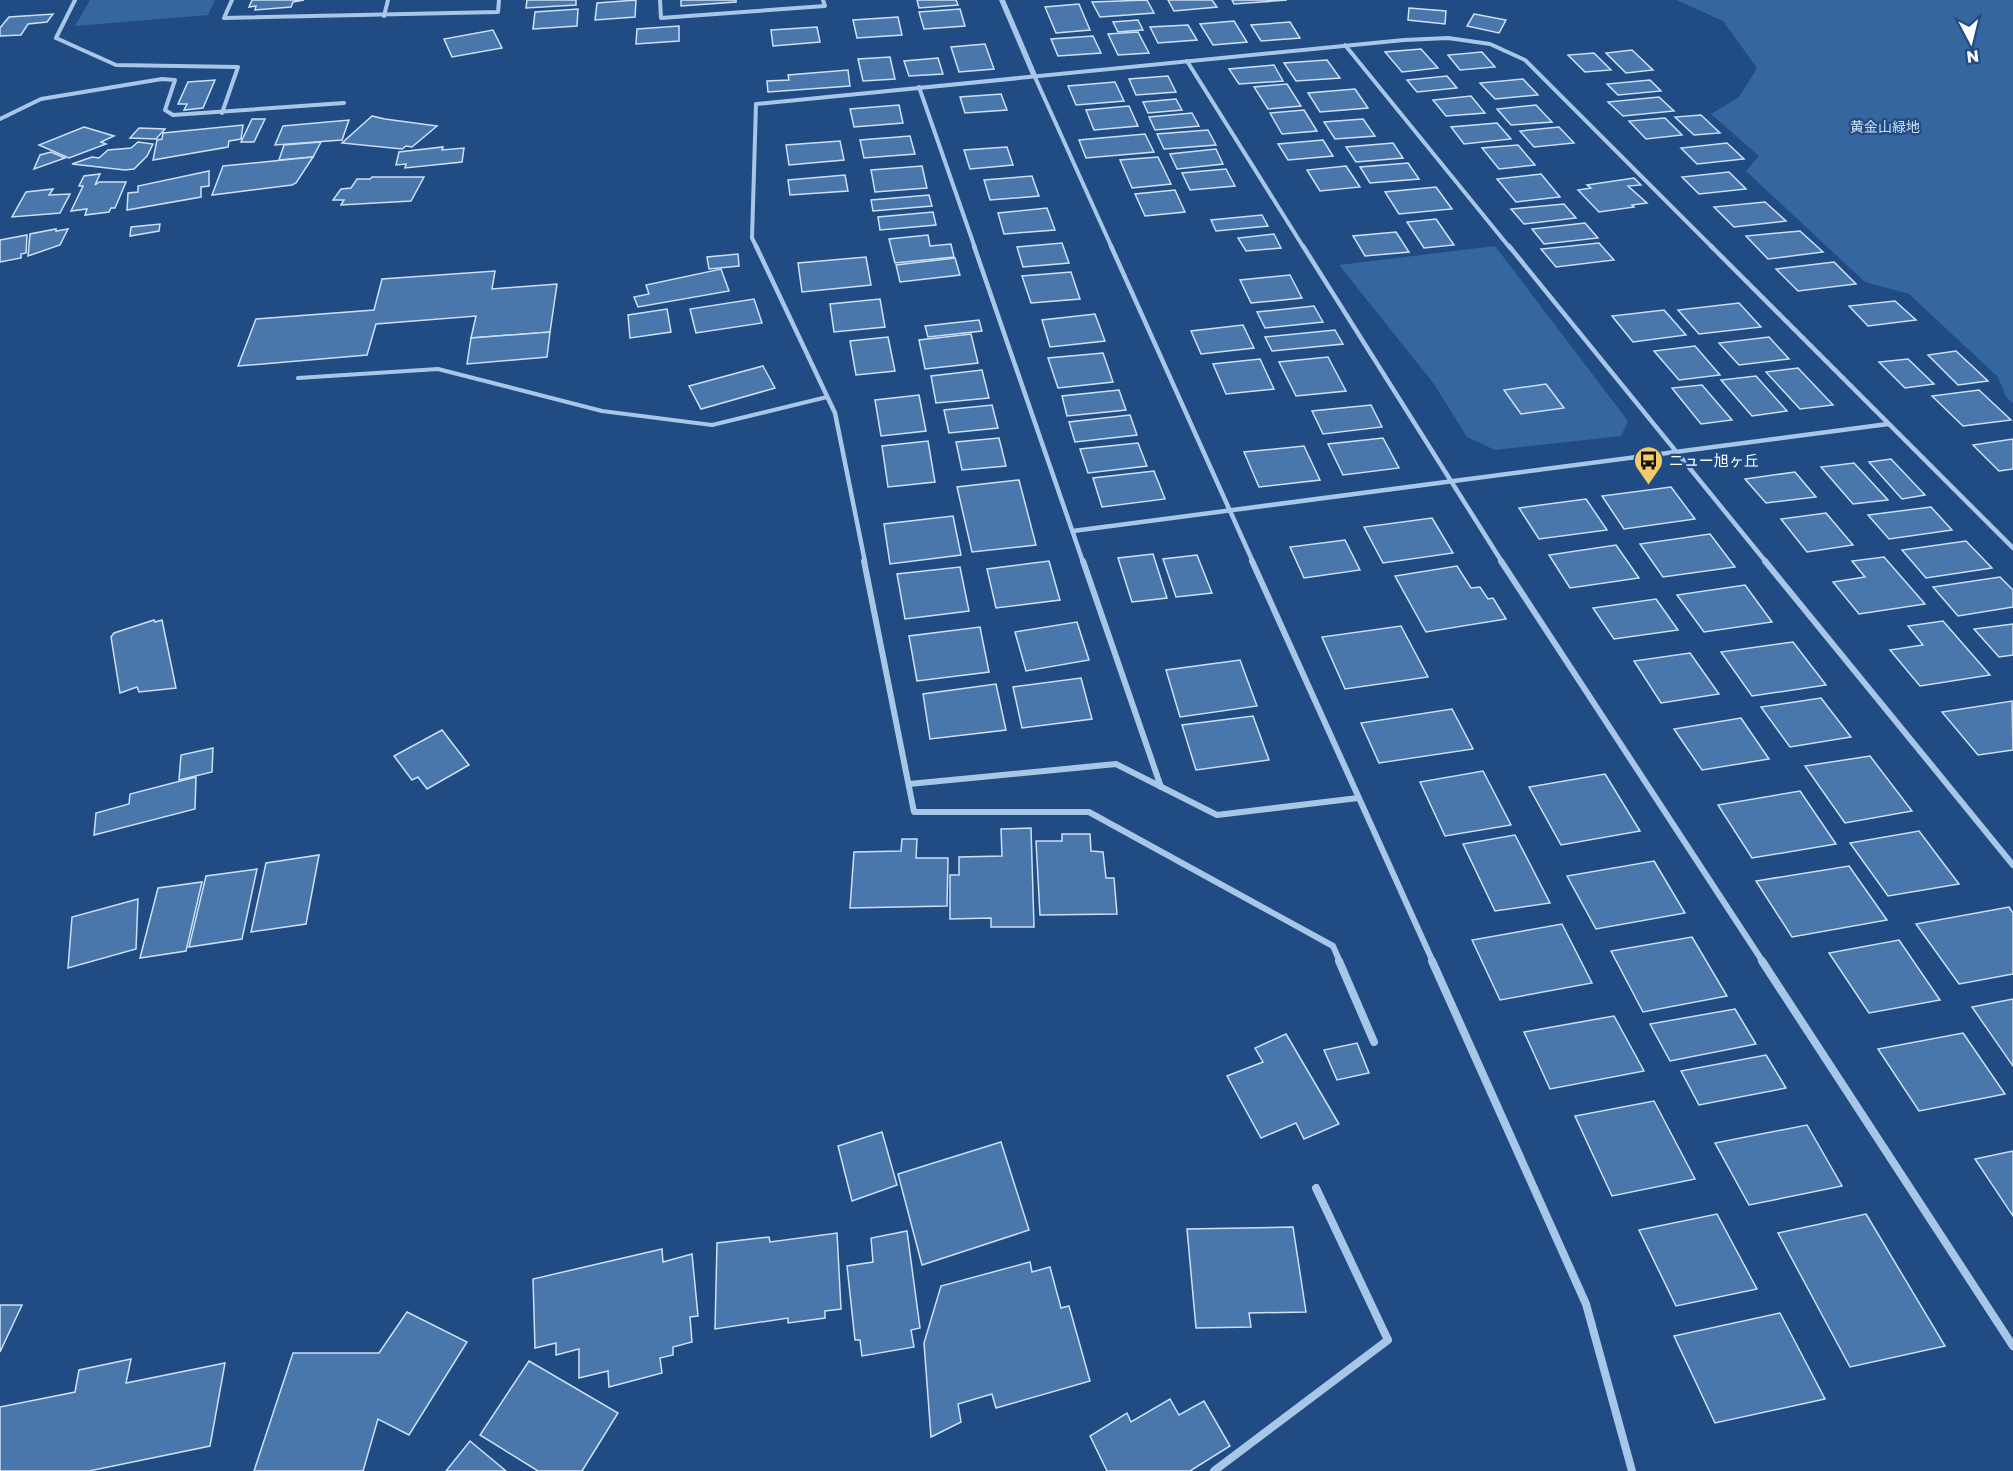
<svg xmlns="http://www.w3.org/2000/svg" width="2013" height="1471" viewBox="0 0 2013 1471" font-family="Poppins,'Noto Sans JP',sans-serif">
<style>
.green{fill:#3566a0}
.building{fill:#4976ab;stroke:#cce0f6;stroke-width:1.5}
.lines{fill:none;stroke-linecap:round;stroke-linejoin:round}
.service{stroke:#a8c6e8;stroke-width:4}
.minor-far3{stroke:#a8c6e8;stroke-width:4}
.minor-far2{stroke:#a8c6e8;stroke-width:4.5}
.minor-far1{stroke:#a8c6e8;stroke-width:6}
.minor{stroke:#a8c6e8;stroke-width:8}
.tertiary{fill:#a8c6e8;fill-rule:evenodd}
.labels{text-anchor:middle;dominant-baseline:central;stroke-width:4.5;stroke-linejoin:round;paint-order:stroke}
.far-park-label{font-size:14px;fill:#cce0f6;stroke:#214c83}
.poi-label{font-size:15px;fill:#fff;stroke:#214c83;text-anchor:start}
</style>
<rect width="100%" height="100%" fill="#214c83"/>
<g class="green">
<polygon points="90,0 215,0 208,15 75,26"/>
<polygon points="1676,0 2013,0 2013,403 2006,397 1998,377 1909,294 1865,282 1746,171 1759,156 1711,114 1739,97 1757,68 1723,21"/>
<polygon points="1495,246 1628,421 1621,436 1495,450 1467,437 1434,384 1339,265"/>
</g>
<g class="building">
<polygon points="252,0 304,0 293,2 291,7 255,10 256,6 249,7"/>
<polygon points="527,0 576,0 576,5 526,8"/>
<polygon points="636,0 635,17 595,20 597,3"/>
<polygon points="681,0 736,0 736,2 681,6"/>
<polygon points="917,0 956,0 958,5 919,8"/>
<polygon points="1147,0 1154,13 1100,17 1092,2"/>
<polygon points="1168,0 1212,0 1217,7 1174,11"/>
<polygon points="1232,0 1287,0 1234,4"/>
<polygon points="1079,4 1090,30 1056,33 1045,7"/>
<polygon points="1409,8 1446,11 1445,24 1408,20"/>
<polygon points="578,9 577,26 533,29 535,12"/>
<polygon points="960,9 965,26 924,29 919,12"/>
<polygon points="53,14 47,22 28,24 21,35 0,36 0,28 9,17"/>
<polygon points="1474,14 1506,20 1499,33 1467,26"/>
<polygon points="898,17 902,35 857,38 853,20"/>
<polygon points="1138,20 1143,30 1118,32 1113,22"/>
<polygon points="1234,21 1247,42 1213,45 1200,24"/>
<polygon points="1290,22 1300,38 1261,41 1251,25"/>
<polygon points="1188,25 1197,40 1158,43 1150,27"/>
<polygon points="679,26 679,41 636,44 637,29"/>
<polygon points="817,27 820,42 773,46 771,30"/>
<polygon points="493,30 502,48 452,57 444,39"/>
<polygon points="1138,32 1149,53 1118,55 1108,34"/>
<polygon points="1093,36 1101,53 1058,56 1051,39"/>
<polygon points="985,44 994,69 959,72 951,47"/>
<polygon points="1421,49 1438,68 1402,72 1385,52"/>
<polygon points="1632,50 1653,70 1626,73 1606,53"/>
<polygon points="1482,52 1495,67 1460,70 1448,55"/>
<polygon points="1594,53 1611,70 1585,72 1568,55"/>
<polygon points="890,57 895,79 863,81 858,59"/>
<polygon points="938,58 943,74 909,76 904,61"/>
<polygon points="1327,60 1340,78 1296,81 1284,63"/>
<polygon points="1274,65 1283,81 1239,84 1229,69"/>
<polygon points="848,70 850,86 768,92 767,81 789,80 788,75"/>
<polygon points="1168,76 1176,92 1136,95 1129,79"/>
<polygon points="1447,76 1457,88 1417,92 1407,80"/>
<polygon points="1523,79 1538,95 1495,99 1480,83"/>
<polygon points="215,80 203,108 184,110 187,104 178,104 188,82"/>
<polygon points="1650,80 1661,91 1618,95 1607,84"/>
<polygon points="1115,82 1124,101 1076,105 1068,86"/>
<polygon points="1287,84 1301,106 1268,109 1254,87"/>
<polygon points="1355,89 1368,108 1320,112 1308,93"/>
<polygon points="1001,94 1007,110 965,113 960,97"/>
<polygon points="1471,96 1485,113 1446,116 1433,100"/>
<polygon points="1659,97 1674,111 1623,116 1608,102"/>
<polygon points="1176,99 1182,110 1148,113 1143,102"/>
<polygon points="899,105 903,123 854,127 850,109"/>
<polygon points="1536,105 1552,122 1511,125 1497,109"/>
<polygon points="1129,106 1138,126 1094,130 1086,110"/>
<polygon points="1304,110 1317,131 1282,134 1270,113"/>
<polygon points="1192,113 1199,126 1155,130 1149,117"/>
<polygon points="1701,115 1720,133 1694,135 1675,117"/>
<polygon points="372,116 385,119 437,126 412,147 406,146 402,149 342,143"/>
<polygon points="1665,118 1682,135 1646,139 1629,121"/>
<polygon points="252,119 265,119 254,142 241,142"/>
<polygon points="1363,119 1375,136 1335,139 1324,122"/>
<polygon points="349,120 342,140 275,145 283,126"/>
<polygon points="1497,123 1511,139 1464,144 1451,127"/>
<polygon points="243,125 241,139 229,141 228,147 153,160 157,140 162,139 163,133"/>
<polygon points="84,127 114,136 101,142 106,144 69,158 39,145"/>
<polygon points="1559,127 1574,143 1534,147 1520,131"/>
<polygon points="139,128 165,129 156,139 130,138"/>
<polygon points="1208,130 1216,145 1164,149 1157,134"/>
<polygon points="1145,134 1154,152 1086,158 1079,140"/>
<polygon points="910,136 915,154 864,158 860,140"/>
<polygon points="1323,140 1333,156 1288,160 1278,144"/>
<polygon points="840,141 844,160 789,165 786,145"/>
<polygon points="138,142 153,144 147,156 134,169 125,170 72,164 92,157 99,158 108,150 131,148"/>
<polygon points="321,142 313,157 279,160 284,145"/>
<polygon points="1393,143 1403,158 1356,162 1346,147"/>
<polygon points="1727,143 1744,159 1697,164 1681,148"/>
<polygon points="1518,145 1535,165 1499,169 1482,148"/>
<polygon points="443,147 442,150 464,148 462,162 405,168 406,164 396,165 399,152"/>
<polygon points="1007,147 1013,165 970,169 964,150"/>
<polygon points="1216,149 1223,164 1177,169 1170,154"/>
<polygon points="51,152 65,158 34,169 40,155"/>
<polygon points="313,157 296,183 292,185 212,195 223,166"/>
<polygon points="1158,157 1171,184 1132,188 1120,160"/>
<polygon points="1408,163 1419,179 1370,183 1360,167"/>
<polygon points="922,166 927,188 875,192 871,170"/>
<polygon points="1346,166 1360,187 1320,191 1307,170"/>
<polygon points="1226,169 1235,186 1190,190 1182,173"/>
<polygon points="209,171 209,186 201,187 201,197 127,210 128,193 138,192 138,186"/>
<polygon points="1729,172 1746,189 1699,194 1682,177"/>
<polygon points="100,174 95,185 99,182 126,182 115,208 111,208 109,212 85,215 87,209 71,211 83,186 79,186 84,176"/>
<polygon points="1541,174 1560,197 1516,202 1497,179"/>
<polygon points="845,175 848,191 790,195 788,180"/>
<polygon points="1032,176 1039,196 990,200 984,180"/>
<polygon points="372,177 424,177 411,201 341,205 344,200 333,200 341,189 351,188 357,179 370,179"/>
<polygon points="1634,178 1641,185 1628,186 1647,203 1632,205 1634,207 1599,212 1578,190 1591,188 1587,185"/>
<polygon points="1436,187 1452,209 1399,214 1385,192"/>
<polygon points="53,189 49,195 70,194 60,213 12,217 26,192"/>
<polygon points="1175,190 1185,212 1145,216 1135,194"/>
<polygon points="929,195 932,206 873,211 871,200"/>
<polygon points="1765,202 1786,221 1734,227 1714,207"/>
<polygon points="1564,204 1576,218 1524,224 1511,209"/>
<polygon points="1047,208 1055,230 1004,234 998,213"/>
<polygon points="933,212 936,225 880,230 878,217"/>
<polygon points="1262,215 1268,226 1216,231 1211,220"/>
<polygon points="1436,219 1454,245 1424,248 1407,222"/>
<polygon points="1585,223 1598,238 1544,244 1532,229"/>
<polygon points="160,224 159,231 130,236 131,227"/>
<polygon points="56,229 56,231 68,229 60,245 28,256 30,234"/>
<polygon points="1800,231 1823,252 1768,259 1746,236"/>
<polygon points="1396,232 1409,252 1365,256 1353,236"/>
<polygon points="1274,234 1281,248 1246,251 1238,238"/>
<polygon points="27,235 26,253 21,254 21,258 0,262 0,240"/>
<polygon points="928,235 930,246 951,244 954,257 895,263 889,239"/>
<polygon points="1062,243 1069,263 1023,267 1017,247"/>
<polygon points="1599,243 1614,260 1556,267 1541,249"/>
<polygon points="738,254 739,266 709,269 707,257"/>
<polygon points="866,257 871,285 802,292 798,263"/>
<polygon points="955,258 960,275 900,282 896,265"/>
<polygon points="1834,262 1856,284 1798,291 1776,269"/>
<polygon points="721,269 729,291 638,307 634,297 649,294 646,285"/>
<polygon points="495,271 492,289 557,284 550,332 471,338 476,316 376,324 367,355 238,366 256,319 374,310 382,279"/>
<polygon points="1071,272 1080,299 1031,303 1022,276"/>
<polygon points="1290,275 1302,298 1251,303 1240,280"/>
<polygon points="754,299 762,323 696,333 690,309"/>
<polygon points="880,299 885,327 834,332 830,304"/>
<polygon points="1895,301 1916,320 1868,326 1849,306"/>
<polygon points="1739,303 1761,327 1699,334 1678,310"/>
<polygon points="1314,306 1323,322 1265,328 1257,312"/>
<polygon points="667,309 671,332 630,338 628,315"/>
<polygon points="1664,310 1686,335 1633,342 1612,316"/>
<polygon points="1095,314 1105,341 1050,347 1042,320"/>
<polygon points="979,320 982,331 928,337 925,326"/>
<polygon points="1243,325 1254,348 1201,354 1191,331"/>
<polygon points="1335,330 1343,344 1272,351 1265,337"/>
<polygon points="550,332 547,357 467,364 471,338"/>
<polygon points="971,334 978,363 925,369 919,340"/>
<polygon points="888,337 895,371 856,375 850,341"/>
<polygon points="1769,337 1789,359 1739,365 1719,343"/>
<polygon points="1695,346 1720,375 1679,380 1654,351"/>
<polygon points="1956,351 1988,381 1958,385 1928,355"/>
<polygon points="1103,353 1113,382 1058,388 1048,358"/>
<polygon points="1328,357 1346,391 1296,396 1279,362"/>
<polygon points="1260,359 1274,389 1226,394 1213,364"/>
<polygon points="1908,359 1934,384 1905,388 1879,362"/>
<polygon points="763,366 775,388 701,409 689,386"/>
<polygon points="1798,368 1833,405 1800,409 1766,372"/>
<polygon points="982,370 989,398 936,403 931,376"/>
<polygon points="1756,376 1787,411 1752,416 1721,380"/>
<polygon points="1546,384 1564,408 1521,414 1504,390"/>
<polygon points="1702,385 1732,420 1701,424 1672,388"/>
<polygon points="1119,390 1126,410 1067,416 1062,396"/>
<polygon points="1979,390 2011,420 1963,426 1932,396"/>
<polygon points="919,395 926,431 881,436 875,400"/>
<polygon points="992,405 998,428 949,433 944,410"/>
<polygon points="1371,405 1382,427 1323,434 1312,411"/>
<polygon points="1130,415 1137,435 1075,442 1069,422"/>
<polygon points="999,438 1006,466 962,470 956,442"/>
<polygon points="1383,438 1399,468 1343,475 1328,444"/>
<polygon points="2013,439 2013,469 1999,471 1973,445"/>
<polygon points="928,441 935,482 888,487 882,446"/>
<polygon points="1138,443 1147,466 1088,473 1080,449"/>
<polygon points="1304,446 1320,480 1259,487 1244,452"/>
<polygon points="1891,459 1925,495 1902,499 1869,462"/>
<polygon points="1854,463 1888,500 1853,504 1821,467"/>
<polygon points="1154,471 1165,499 1102,507 1093,478"/>
<polygon points="1795,472 1816,497 1766,503 1745,479"/>
<polygon points="1019,480 1036,545 972,552 957,487"/>
<polygon points="1671,487 1695,519 1624,529 1602,496"/>
<polygon points="1586,499 1607,530 1539,539 1519,508"/>
<polygon points="1931,507 1952,530 1889,539 1868,515"/>
<polygon points="1826,513 1853,545 1807,552 1781,519"/>
<polygon points="953,516 961,555 890,564 884,524"/>
<polygon points="1432,518 1453,553 1383,563 1364,527"/>
<polygon points="1710,534 1735,567 1663,577 1640,544"/>
<polygon points="1345,540 1360,570 1304,578 1290,547"/>
<polygon points="1966,541 1992,568 1926,578 1902,550"/>
<polygon points="1616,545 1639,578 1570,588 1549,555"/>
<polygon points="1153,554 1167,598 1132,602 1118,558"/>
<polygon points="1197,555 1212,593 1176,597 1163,559"/>
<polygon points="1884,557 1925,604 1859,614 1833,582 1865,577 1852,561"/>
<polygon points="1049,561 1060,600 996,608 987,569"/>
<polygon points="1457,566 1471,588 1480,587 1488,599 1493,598 1506,619 1426,632 1395,576"/>
<polygon points="960,567 969,611 905,619 897,574"/>
<polygon points="2000,577 2013,590 2013,607 1958,616 1933,587"/>
<polygon points="1745,585 1772,622 1704,632 1677,595"/>
<polygon points="1656,599 1678,630 1614,639 1593,608"/>
<polygon points="154,620 155,622 162,620 176,688 139,692 137,687 120,693 111,637 114,633"/>
<polygon points="1943,621 1990,675 1920,686 1890,650 1923,645 1908,626"/>
<polygon points="1077,622 1089,660 1026,671 1015,632"/>
<polygon points="2013,624 2013,655 1999,657 1974,629"/>
<polygon points="1401,626 1428,677 1345,689 1322,637"/>
<polygon points="980,627 989,672 917,681 909,636"/>
<polygon points="1793,642 1826,685 1752,696 1721,652"/>
<polygon points="1690,653 1719,694 1661,703 1634,661"/>
<polygon points="1240,660 1257,706 1180,717 1166,670"/>
<polygon points="1081,678 1092,719 1022,728 1013,687"/>
<polygon points="996,684 1006,730 930,739 923,694"/>
<polygon points="1821,698 1851,737 1790,747 1761,707"/>
<polygon points="2012,701 2013,750 1978,755 1942,712"/>
<polygon points="1452,709 1473,749 1379,763 1361,723"/>
<polygon points="1253,716 1269,760 1196,770 1182,725"/>
<polygon points="1741,718 1769,759 1702,770 1674,729"/>
<polygon points="442,730 469,765 427,789 418,777 412,780 394,756"/>
<polygon points="213,748 212,772 179,780 181,755"/>
<polygon points="1870,756 1912,811 1845,823 1805,766"/>
<polygon points="1483,771 1511,825 1445,836 1420,782"/>
<polygon points="1605,774 1640,831 1561,845 1529,787"/>
<polygon points="196,777 195,809 94,835 96,813 129,804 130,794"/>
<polygon points="1800,791 1836,844 1752,858 1718,805"/>
<polygon points="1031,828 1034,927 991,927 991,918 950,919 950,875 959,875 959,857 1002,856 1001,829"/>
<polygon points="1919,831 1959,884 1888,896 1850,843"/>
<polygon points="1062,834 1090,834 1091,851 1103,852 1106,878 1114,878 1117,914 1040,915 1036,841 1062,841"/>
<polygon points="1515,835 1550,903 1495,911 1463,844"/>
<polygon points="902,839 917,839 916,858 948,858 947,906 850,908 854,852 901,851"/>
<polygon points="319,855 306,924 251,932 266,863"/>
<polygon points="1654,861 1685,913 1596,929 1567,876"/>
<polygon points="1849,866 1887,920 1792,937 1756,881"/>
<polygon points="257,869 242,939 189,947 206,876"/>
<polygon points="202,882 186,951 140,958 158,888"/>
<polygon points="138,899 136,949 68,968 72,917"/>
<polygon points="2009,907 2013,913 2013,974 1959,984 1916,924"/>
<polygon points="1562,924 1592,983 1500,1000 1472,940"/>
<polygon points="1692,937 1727,996 1643,1012 1611,951"/>
<polygon points="1899,940 1940,1000 1869,1013 1829,953"/>
<polygon points="2013,999 2013,1066 1972,1007"/>
<polygon points="1735,1009 1756,1044 1670,1061 1650,1024"/>
<polygon points="1614,1016 1644,1071 1550,1089 1524,1032"/>
<polygon points="1963,1033 2005,1094 1919,1111 1878,1049"/>
<polygon points="1286,1034 1339,1124 1304,1139 1296,1123 1261,1138 1227,1076 1263,1062 1255,1048"/>
<polygon points="1357,1043 1369,1073 1337,1080 1324,1050"/>
<polygon points="1766,1055 1786,1088 1699,1105 1681,1071"/>
<polygon points="1654,1101 1695,1179 1612,1196 1575,1116"/>
<polygon points="1807,1125 1842,1186 1749,1205 1715,1143"/>
<polygon points="882,1132 897,1185 852,1201 838,1146"/>
<polygon points="1001,1142 1029,1230 922,1265 898,1174"/>
<polygon points="2013,1151 2013,1216 1975,1159"/>
<polygon points="1717,1214 1757,1289 1676,1306 1639,1230"/>
<polygon points="1866,1214 1945,1346 1850,1367 1778,1233"/>
<polygon points="1293,1227 1306,1312 1249,1313 1251,1327 1196,1328 1187,1229"/>
<polygon points="907,1231 920,1328 911,1330 914,1347 862,1356 860,1340 855,1340 847,1266 873,1262 871,1238"/>
<polygon points="837,1233 841,1309 825,1311 825,1318 788,1323 788,1318 715,1329 717,1243 769,1237 770,1242"/>
<polygon points="662,1249 663,1262 692,1254 698,1316 690,1317 692,1342 673,1347 673,1355 660,1358 662,1373 609,1387 608,1371 579,1378 579,1349 556,1355 556,1343 535,1348 533,1279"/>
<polygon points="1030,1262 1032,1272 1050,1267 1061,1308 1069,1306 1090,1381 996,1408 992,1394 958,1404 961,1422 931,1437 924,1343 941,1286"/>
<polygon points="0,1305 22,1305 0,1352"/>
<polygon points="407,1312 467,1342 409,1435 378,1419 363,1471 254,1471 293,1353 379,1353"/>
<polygon points="1780,1313 1825,1399 1715,1423 1674,1336"/>
<polygon points="131,1359 126,1383 225,1363 210,1446 89,1471 0,1471 0,1407 75,1392 79,1370"/>
<polygon points="529,1361 618,1413 582,1471 538,1471 480,1435"/>
<polygon points="1170,1399 1179,1415 1204,1401 1230,1446 1190,1471 1107,1471 1090,1436 1127,1413 1131,1422"/>
<polygon points="470,1441 506,1471 446,1471"/>
</g>
<g class="lines">
<polyline class="service" points="298,378 438,369 602,411 712,425 827,397"/>
<g class="minor-far3">
<polyline points="75,0 56,38 116,65 238,67 222,113"/>
<polyline points="232,0 224,18 498,12 499,0"/>
<polyline points="660,0 661,18 825,6 823,0"/>
<polyline points="384,16 388,0"/>
<polyline points="1345,45 1510,248"/>
<polyline points="1187,61 1304,248"/>
<polyline points="1034,75 1112,248"/>
<polyline points="919,87 975,248"/>
<polyline points="0,119 41,99 162,79 175,80 165,110 173,115 344,103"/>
<polyline points="757,248 752,238 756,104 1404,40 1448,38 1490,44 1525,60 1713,248"/>
</g>
<g class="minor-far2">
<polyline points="756,246 835,413 865,562"/>
<polyline points="974,246 1083,562"/>
<polyline points="1111,246 1253,562"/>
<polyline points="1303,246 1502,562"/>
<polyline points="1509,246 1766,562"/>
<polyline points="1711,246 2013,548"/>
<polyline points="1073,531 1888,424"/>
</g>
<g class="minor-far1">
<polyline points="864,561 914,812 1089,812 1333,946 1340,962"/>
<polyline points="1083,561 1161,787"/>
<polyline points="1252,561 1433,962"/>
<polyline points="1501,561 1763,962"/>
<polyline points="1765,561 2013,865"/>
<polyline points="909,784 1116,764 1217,815 1358,798"/>
</g>
<g class="minor">
<polyline points="1339,961 1374,1042"/>
<polyline points="1432,961 1586,1304 1632,1471"/>
<polyline points="1762,961 2013,1346"/>
<polyline points="1214,1471 1388,1340 1316,1188"/>
</g>
<polygon class="tertiary" points="999,0 1005,0 1037,75 1036,76 1031,75"/>
</g>
<defs>
<symbol id="bus-pin" viewBox="-11 -11 22 30"><path d="M0 17L-7.5 6A9.5 9.5 0 1 1 7.5 6Z" fill="#f5cb69" stroke="#214c83"/><path d="M-5-6H5V4H4V6H2V4H-2V6H-4V4H-5ZM-3.5-4V0h7V-4ZM-3.5 1.2v1.5H-2V1.2ZM2 1.2v1.5H3.5V1.2Z" fill="#111"/></symbol>
</defs>
<g fill-rule="evenodd">
<use href="#bus-pin" x="1632" y="444" width="33" height="45"/>
</g>
<g class="labels">
<g class="far-park-label">
<text x="1885" y="127">黄金山緑地</text>
</g>
<g class="poi-label">
<text x="1669" y="460">ニュー旭ヶ丘</text>
</g>
</g>
<g transform="translate(1971 42) rotate(173)" stroke="#214c83" stroke-width="4.5" paint-order="stroke">
<path d="M0-4.5L10 22L0 15L-10 22Z" fill="#ffffff"/>
<text y="-9" font-size="16" font-weight="bold" text-anchor="middle" fill="#ffffff">N</text>
</g>
</svg>
